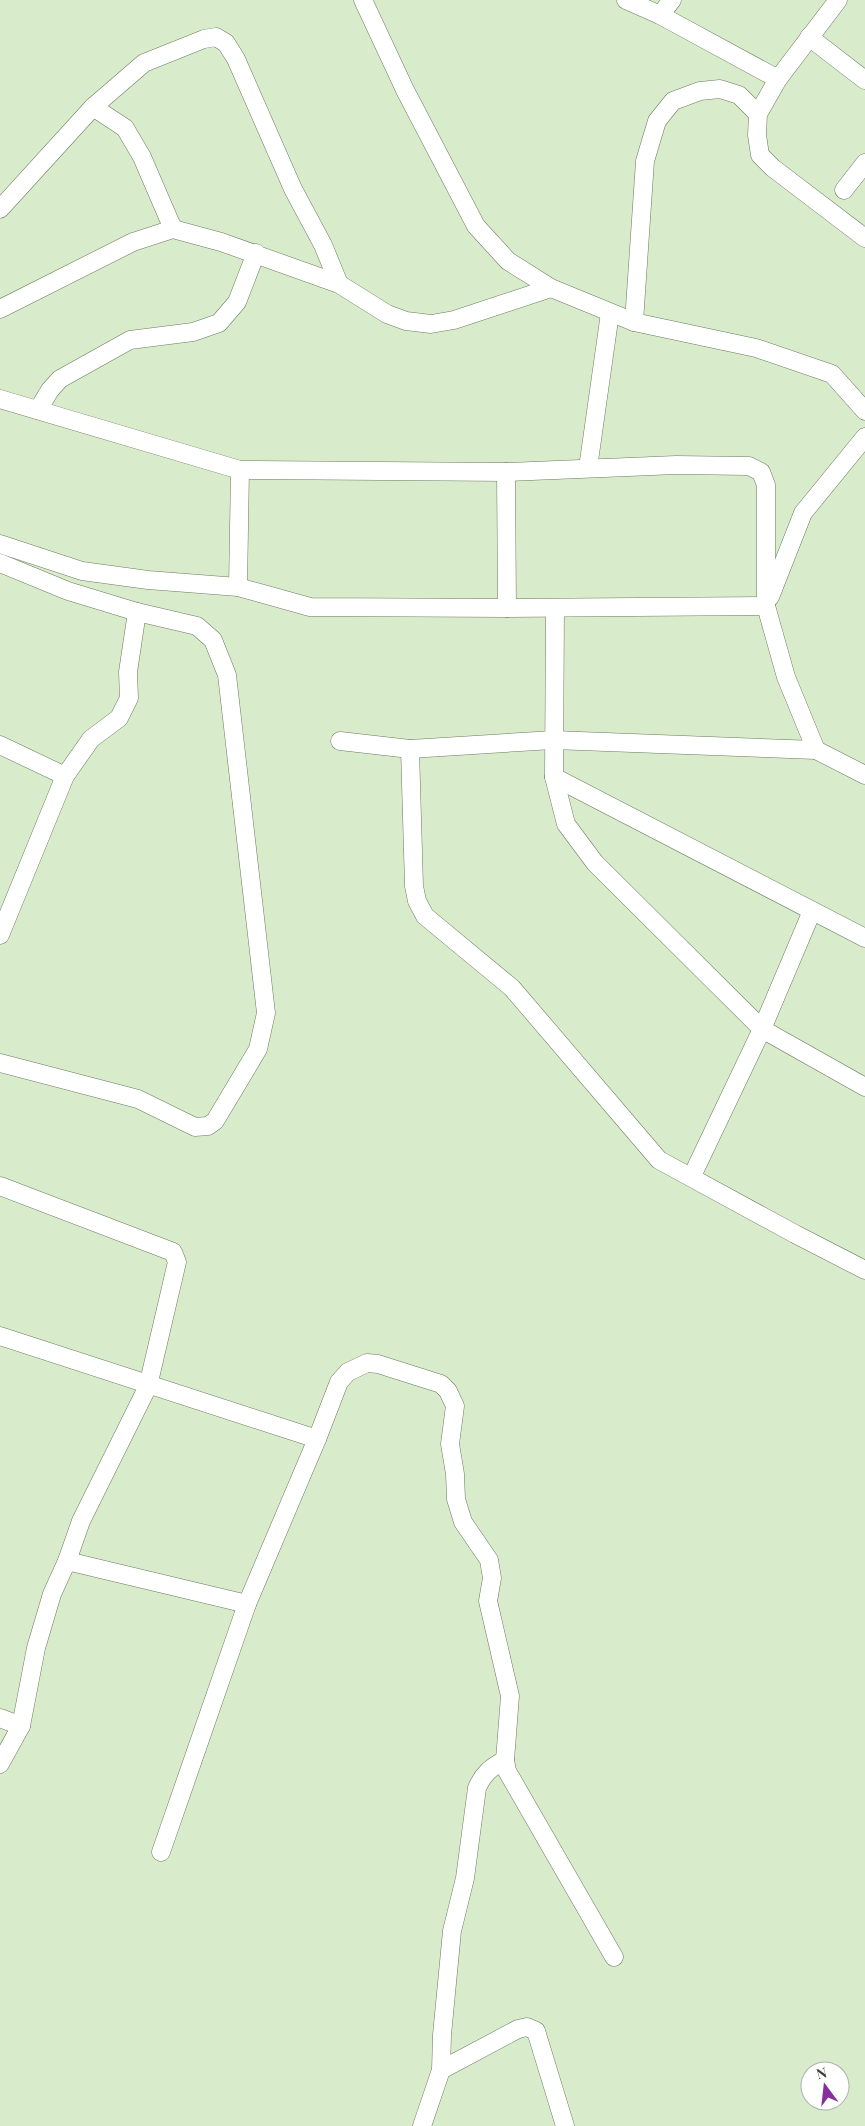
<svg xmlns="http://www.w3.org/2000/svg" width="865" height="2126" viewBox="0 0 865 2126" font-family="'Playfair Display',serif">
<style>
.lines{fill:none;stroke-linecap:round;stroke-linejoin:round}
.street-casing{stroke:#6a7b5e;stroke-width:19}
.street{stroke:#fff;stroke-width:18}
</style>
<rect width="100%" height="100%" fill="#d8eccb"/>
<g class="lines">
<defs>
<g id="street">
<polyline points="363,0 405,90 476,226 508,261 551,288 634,322 756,348 832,374 865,411"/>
<polyline points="626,0 660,15 778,79"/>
<polyline points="838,0 778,79 758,114 757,135 760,155 773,168 865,238"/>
<polyline points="660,15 672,0"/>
<polyline points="809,37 865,80"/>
<polyline points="93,107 125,128 142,157 173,229"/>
<polyline points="844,190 865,163"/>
<polyline points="0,209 93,107 144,63 204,39 216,37 226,43 236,59 293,189 323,245 339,284"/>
<polyline points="0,309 133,242 173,229 221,242 339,284 387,314 406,321 431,324 454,320 551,288"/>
<polyline points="634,322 645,161 657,121 673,101 700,91 720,89 739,95 758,114"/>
<polyline points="0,399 240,470 506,472 676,465 749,466 761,472 766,485 766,606 786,677 816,750 865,775"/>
<polyline points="38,410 50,390 60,379 130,340 193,332 219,323 237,302 256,253"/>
<polyline points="588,468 610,313"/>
<polyline points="506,472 507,608"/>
<polyline points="0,544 82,571 148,580 238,587 310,607 507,608 766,606"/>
<polyline points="0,563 68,591 137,612 197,626 213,640 227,675 266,1013 258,1049 215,1121 208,1126 195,1127 138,1099 0,1063"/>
<polyline points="238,587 240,470"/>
<polyline points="770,597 803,513 865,437"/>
<polyline points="555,608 554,777 566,824 595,863 762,1029 865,1087"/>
<polyline points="340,741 410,749 553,740 816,750"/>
<polyline points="0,745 65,776"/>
<polyline points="410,749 414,886 417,901 425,916 512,988 659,1160 795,1234 865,1270"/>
<polyline points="554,777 865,938"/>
<polyline points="0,935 65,776 91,739 119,718 129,698 128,672 137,612"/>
<polyline points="692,1176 762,1029 812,911"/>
<polyline points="0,1186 173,1252 177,1262 148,1386 81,1521 67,1561 52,1594 36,1648 21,1726 0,1764"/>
<polyline points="0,1336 317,1439"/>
<polyline points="67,1561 247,1604"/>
<polyline points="0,1718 21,1726"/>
<polyline points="161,1852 247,1604 317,1439 339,1382 348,1372 367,1363 378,1364 441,1384 448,1391 455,1406 450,1444 455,1474 456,1499 463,1522 489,1560 492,1578 488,1601 510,1696 505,1760 507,1771 614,1957"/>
<polyline points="441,2070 518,2029 527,2027 536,2031 565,2126"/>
<path d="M422 2126 441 2070 442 2035 452 1931 465 1878 477 1788C483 1774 491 1767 505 1760"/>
</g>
</defs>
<use href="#street" class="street-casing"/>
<use href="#street" class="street"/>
</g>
<g transform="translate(825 2086) rotate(345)"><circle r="24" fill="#ffffff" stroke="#afb2ad"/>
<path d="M0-4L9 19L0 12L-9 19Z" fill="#87309d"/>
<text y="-8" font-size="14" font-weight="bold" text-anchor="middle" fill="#373e32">N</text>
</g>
</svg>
